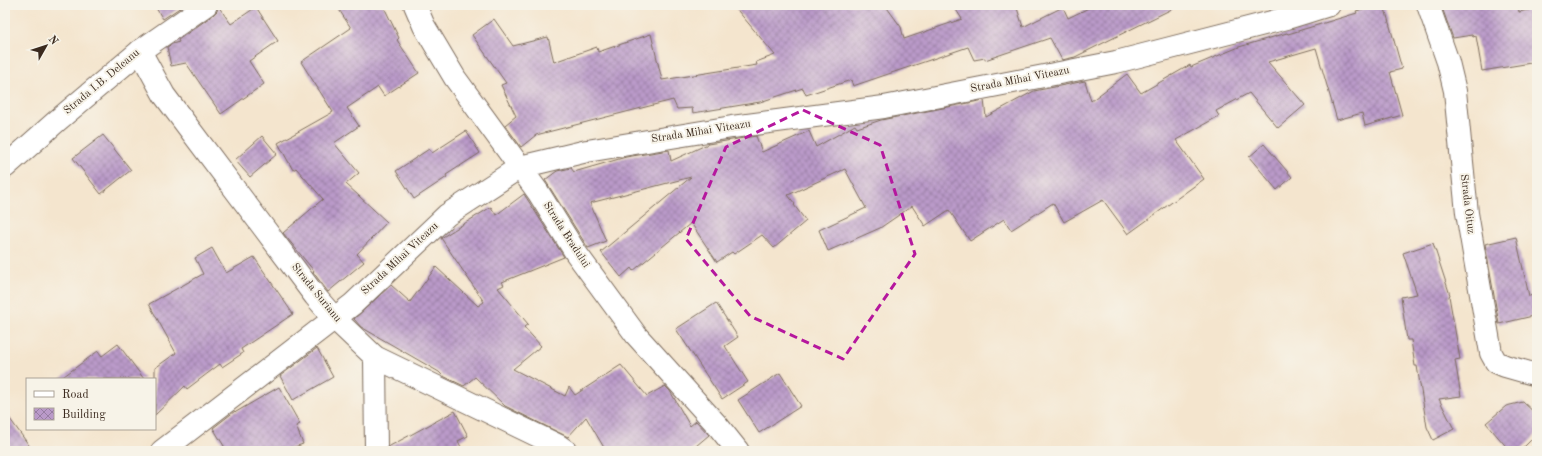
<svg xmlns="http://www.w3.org/2000/svg" width="1542" height="456" viewBox="0 0 1542 456" font-family="'Old Standard TT',serif">
<style>
.building{fill:url(#building-cross-hatch)}
.lines{fill:none;stroke-linecap:round;stroke-linejoin:round}
.minor-casing{stroke:#7c6b5c;stroke-width:24}
.minor{stroke:#fff;stroke-width:22}
.marked{fill:none;stroke:#b5179e;stroke-width:3;stroke-dasharray:8 5;stroke-linejoin:round}
.labels{text-anchor:middle;dominant-baseline:central;stroke-width:4;stroke-linejoin:round;paint-order:stroke}
.street-label{font-size:11px;fill:#3b2a1e;stroke:#f7f3e8}
</style>
<defs>
<pattern id="building-cross-hatch" width="8" height="8" patternUnits="userSpaceOnUse"><rect width="8" height="8" fill="#ba9ac9"/><path d="M0 0l8 8M0 8l8-8" fill="none" stroke="#987ea3"/></pattern>
</defs>
<rect width="100%" height="100%" fill="#f7f3e8"/>
<filter id="ink" filterUnits="userSpaceOnUse"><feTurbulence type="fractalNoise" baseFrequency=".025" numOctaves="2"/><feDisplacementMap in="SourceGraphic" scale="8" xChannelSelector="R" yChannelSelector="G"/><feConvolveMatrix kernelMatrix="1 2 1 2 8 2 1 2 1" color-interpolation-filters="sRGB"/></filter>
<filter id="wash" filterUnits="userSpaceOnUse"><feTurbulence type="fractalNoise" baseFrequency=".012" numOctaves="4" result="noise"/><feDisplacementMap in="SourceGraphic" scale="16" xChannelSelector="R" yChannelSelector="G"/><feGaussianBlur stdDeviation="0.9" result="paint"/><feColorMatrix in="noise" values="0 0 0 0 0 0 0 0 0 0 0 0 0 0 0 0 0 1.4 0 .05"/><feComposite in="paint" operator="in"/></filter>
<g filter="url(#wash)">
<rect width="100%" height="100%" fill="#f4e5ce"/>
<g id="blocks">
<g class="building">
<polygon points="154,5 184,5 163,19"/>
<polygon points="336,5 383,5 399,38 397,40 419,73 384,96 378,87 347,108 359,126 334,143 359,173 346,184 387,222 357,254 364,262 328,292 313,272 314,271 283,233 323,199 296,168 293,170 278,143 333,112 301,62 351,28"/>
<polygon points="733,5 885,5 901,27 904,39 962,19 953,5 1016,5 1023,27 1063,7 1068,18 1095,5 1180,5 1075,57 1062,60 1050,38 985,60 985,58 974,60 968,47 853,86 851,80 806,95 803,88 760,102 693,113 692,108 677,109 673,100 536,135 521,147 505,125 516,116 501,85 506,83 472,35 494,19 513,46 548,37 554,62 597,47 598,52 651,34 662,80 757,65 756,62 775,55"/>
<polygon points="1377,5 1384,5 1402,69 1390,72 1402,115 1365,126 1362,113 1337,120 1316,48 1268,62 1305,105 1278,128 1249,93 1216,111 1219,116 1176,140 1204,179 1128,234 1103,200 1064,222 1053,203 1011,230 1004,219 970,241 949,210 925,226 912,206 880,228 828,251 819,230 866,208 845,169 788,195 795,204 794,205 806,221 774,248 762,235 734,254 732,252 717,262 691,223 633,271 631,268 621,277 601,252 691,177 590,203 606,241 588,248 545,180 557,171 571,168 574,172 626,157 669,150 671,161 708,144 756,136 762,152 809,131 816,147 855,125 857,128 881,120 984,100 986,117 1034,91 1085,81 1091,101 1127,74 1141,93 1190,65 1191,67 1239,47 1287,33 1288,34 1357,13 1356,11"/>
<polygon points="1441,5 1518,5 1519,12 1537,8 1537,62 1482,71 1476,36 1473,37 1472,35 1453,38"/>
<polygon points="218,6 231,24 256,7 278,41 249,61 264,84 221,114 186,63 171,66 167,47 172,44 179,42 178,40 213,15 217,11"/>
<polygon points="466,131 480,153 446,175 447,177 414,199 396,171 429,149 432,153"/>
<polygon points="103,135 131,170 101,194 73,158"/>
<polygon points="262,136 277,154 250,177 235,160"/>
<polygon points="1264,144 1292,177 1277,190 1249,157"/>
<polygon points="524,194 564,257 502,282 504,285 498,288 528,324 524,327 541,346 513,369 565,396 569,387 575,395 621,365 647,396 665,386 670,391 690,426 696,421 709,435 690,451 606,451 586,417 568,437 505,406 475,377 464,386 443,376 439,372 361,327 354,319 391,285 410,302 436,267 478,306 484,302 441,238 491,207 496,215"/>
<polygon points="1516,237 1529,296 1534,295 1537,315 1499,324 1485,244"/>
<polygon points="1433,243 1450,295 1449,296 1460,359 1455,360 1461,396 1439,399 1454,429 1433,440 1427,427 1417,366 1415,366 1411,340 1407,340 1401,297 1417,294 1403,253"/>
<polygon points="212,248 226,273 254,257 293,314 241,349 243,353 222,367 220,364 187,389 185,386 155,415 155,368 176,353 149,304 203,274 195,258"/>
<polygon points="716,303 738,337 725,346 748,382 722,399 676,329"/>
<polygon points="118,344 144,379 60,379 98,351 102,356"/>
<polygon points="317,348 333,377 293,400 280,376"/>
<polygon points="780,373 801,406 759,433 738,400"/>
<polygon points="279,387 300,424 296,426 303,444 283,451 227,451 213,428 235,411 236,412"/>
<polygon points="1523,402 1537,415 1537,434 1520,451 1510,451 1486,423 1506,406"/>
<polygon points="455,411 468,436 458,441 463,451 388,451 388,447"/>
<polygon points="5,412 33,451 5,451"/>
</g>
</g>
</g>
<g filter="url(#ink)">
<use href="#blocks" fill-opacity="0" stroke="#7c6b5c" stroke-width="1"/>
<g class="lines">
<defs>
<g id="minor">
<polyline points="415,5 424,26 455,78 538,192 576,253 636,335 718,426 738,451"/>
<polyline points="1428,5 1448,62 1455,91 1467,213 1491,353 1496,362 1505,366 1537,375"/>
<polyline points="140,51 164,95 315,296 334,318 375,357 559,446 566,451"/>
<polyline points="5,167 58,120 140,51 206,5"/>
<polyline points="375,357 376,451"/>
<polyline points="162,451 353,304 447,215 520,167 587,151 732,127 884,107 1116,62 1287,18 1329,5"/>
</g>
</defs>
<use href="#minor" class="minor-casing"/>
<use href="#minor" class="minor"/>
</g>
</g>
<path class="marked" d="M803 110 880 145 915 254 843 359 750 316 686 239 726 147Z"/>
<g class="labels">
<g class="street-label">
<text transform="translate(1020 80) rotate(-11)">Strada Mihai Viteazu</text>
<text transform="translate(102 82) rotate(-40)">Strada I.B. Deleanu</text>
<text transform="translate(701 132) rotate(-9)">Strada Mihai Viteazu</text>
<text transform="translate(1467 204) rotate(83)">Strada Oituz</text>
<text transform="translate(566 235) rotate(57)">Strada Bradului</text>
<text transform="translate(400 259) rotate(-43)">Strada Mihai Viteazu</text>
<text transform="translate(316 293) rotate(51)">Strada Surianu</text>
</g>
</g>
<rect width="1542" height="456" fill="none" stroke="#f7f3e8" stroke-width="20"/>
<rect x="26" y="378" width="130" height="52" fill="#f7f3e8" stroke="#aca397"/>
<rect x="34" y="391" width="20" height="6" fill="#ffffff" stroke="#aca397"/>
<text x="62" y="398" font-size="12" fill="#3b2a1e">Road</text>
<rect x="34" y="408" width="20" height="12" fill="url(#building-cross-hatch)" stroke="#aca397"/>
<text x="62" y="418" font-size="12" fill="#3b2a1e">Building</text>
<g transform="translate(46 46) rotate(51)" stroke="#f7f3e8" stroke-width="3" paint-order="stroke">
<path d="M0-3L7 15L0 10L-7 15Z" fill="#3b2a1e"/>
<text y="-6" font-size="11" font-weight="bold" text-anchor="middle" fill="#3b2a1e">N</text>
</g>
</svg>
